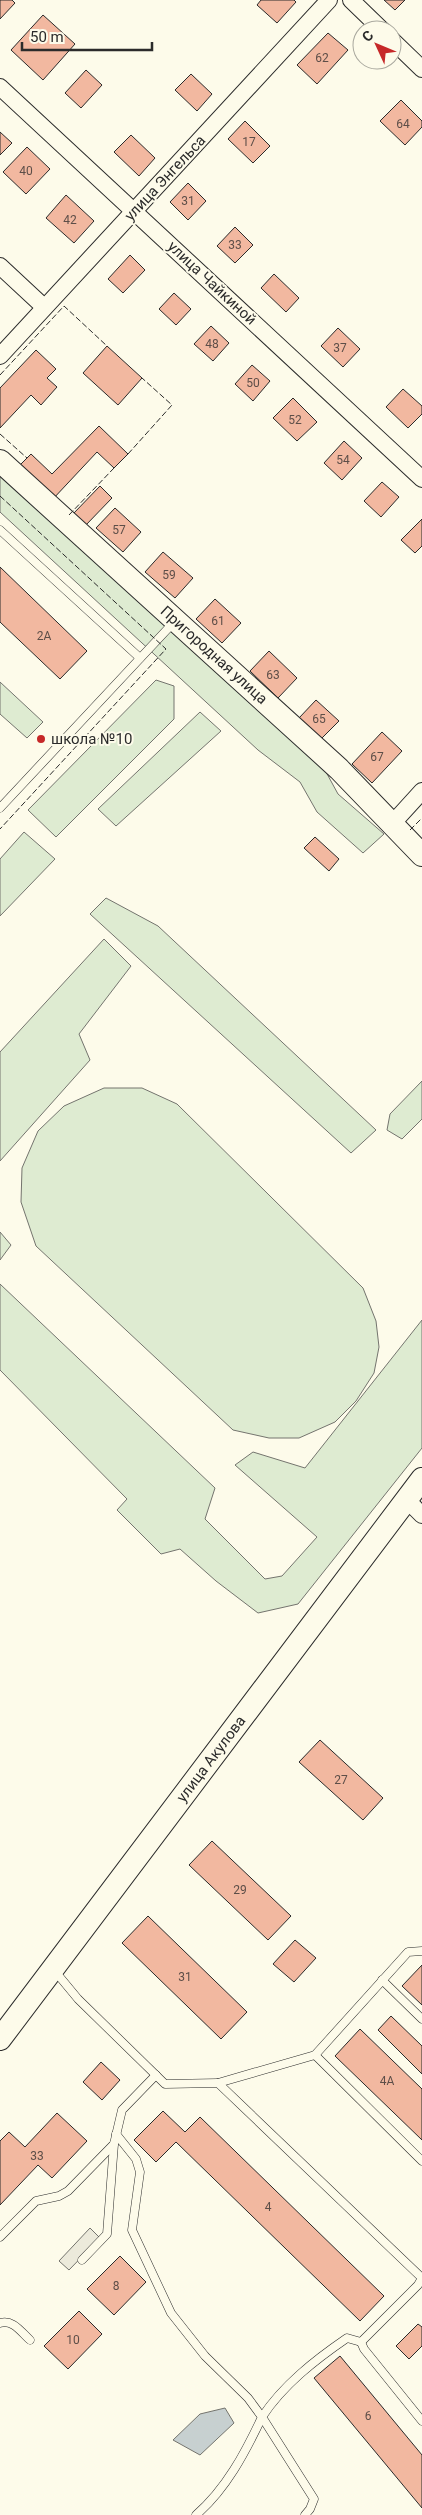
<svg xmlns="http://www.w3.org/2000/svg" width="422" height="2515" viewBox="0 0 422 2515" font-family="Roboto,sans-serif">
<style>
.green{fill:#deebd1;stroke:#74746e}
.parking{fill:#eceadb;stroke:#74746e}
.water{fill:#c7d0d0;stroke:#74746e}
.building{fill:#f2b8a0;stroke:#2b2b2b}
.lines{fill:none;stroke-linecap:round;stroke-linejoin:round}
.lane-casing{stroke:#2b2b2b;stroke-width:9}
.street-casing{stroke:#2b2b2b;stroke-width:18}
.secondary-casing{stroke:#2b2b2b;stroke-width:24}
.lane{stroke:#fdfbea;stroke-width:8}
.street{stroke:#fdfbea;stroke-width:16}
.secondary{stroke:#fdfbea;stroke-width:22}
.fence{stroke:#2b2b2b;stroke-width:1;stroke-dasharray:6 2.5;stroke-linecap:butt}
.poi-dot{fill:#c62828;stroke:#fdfbea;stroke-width:2}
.labels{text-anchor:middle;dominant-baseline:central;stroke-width:4;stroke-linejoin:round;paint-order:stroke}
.number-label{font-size:12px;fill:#5d4e48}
.street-label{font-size:15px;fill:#2b2b2b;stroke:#fdfbea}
.poi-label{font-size:15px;fill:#2b2b2b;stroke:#fdfbea;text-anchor:start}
</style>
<rect width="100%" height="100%" fill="#fdfbea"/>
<g class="green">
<polygon points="0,467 326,772 338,794 384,834 363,853 317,812 300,782 258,750 0,512"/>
<polygon points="156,680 174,686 174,719 56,837 28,810"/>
<polygon points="0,682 43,722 27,738 0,714"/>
<polygon points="200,712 221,731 116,826 98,809"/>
<polygon points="24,832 55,859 0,916 0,859"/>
<polygon points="106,898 158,926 376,1130 351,1153 90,914"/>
<polygon points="104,939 131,966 79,1034 90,1060 0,1161 0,1052"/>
<polygon points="422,1081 422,1119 402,1139 387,1130 390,1114"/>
<polygon points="104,1088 142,1088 177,1104 363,1288 376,1321 379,1347 374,1373 356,1401 335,1422 299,1438 269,1438 233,1430 36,1246 21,1202 22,1168 38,1131 64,1106"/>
<polygon points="0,1232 11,1245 0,1260"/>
<polygon points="0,1284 215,1488 205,1519 265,1579 282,1576 317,1537 235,1465 253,1452 305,1468 422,1320 422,1448 298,1604 258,1613 216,1581 180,1549 161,1554 117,1510 127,1499 0,1370"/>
</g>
<polygon class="parking" points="90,2228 100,2238 69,2270 59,2261"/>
<polygon class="water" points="225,2408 234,2423 200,2455 173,2440 200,2414"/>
<g class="building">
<polygon points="0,0 12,0 15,3 0,19"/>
<polygon points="261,0 294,0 296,2 277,23 257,5"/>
<polygon points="384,0 405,0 395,10"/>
<polygon points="43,15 75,44 43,80 11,50"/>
<polygon points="328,33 348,50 317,84 297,65"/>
<polygon points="86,70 102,85 81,108 65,93"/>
<polygon points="191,74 212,94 197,111 175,90"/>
<polygon points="401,100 422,121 422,127 405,145 380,121"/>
<polygon points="245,121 270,146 253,163 228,139"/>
<polygon points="0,132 12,143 0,155"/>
<polygon points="131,135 155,158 139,176 114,152"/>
<polygon points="27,147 50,169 26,194 3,172"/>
<polygon points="188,183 206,201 188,220 170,202"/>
<polygon points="66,195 94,221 74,243 46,218"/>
<polygon points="235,227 253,245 235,263 217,246"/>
<polygon points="130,255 145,270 123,293 108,279"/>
<polygon points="274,274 299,298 286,312 261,288"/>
<polygon points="174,293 191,309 176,325 159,309"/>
<polygon points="211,326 229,343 213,361 194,344"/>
<polygon points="338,328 360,349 343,367 321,346"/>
<polygon points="107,346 142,378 118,405 83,373"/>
<polygon points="36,350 56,369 47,378 57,387 41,405 31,395 0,428 0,388"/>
<polygon points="252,365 270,381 253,401 235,384"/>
<polygon points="403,389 422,406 422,414 408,428 386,407"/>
<polygon points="293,398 317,422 297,441 273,418"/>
<polygon points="99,426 128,454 114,468 97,452 52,500 18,467 31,454 52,474"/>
<polygon points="344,441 362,458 342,480 324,463"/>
<polygon points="382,482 399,497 381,517 364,501"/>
<polygon points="100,486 112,498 85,526 73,514"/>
<polygon points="115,508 141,532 123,552 96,528"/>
<polygon points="422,519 422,546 415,553 401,540"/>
<polygon points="163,552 193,578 175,598 145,572"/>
<polygon points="0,567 87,651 60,679 0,622"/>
<polygon points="215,599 241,623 222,643 196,619"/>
<polygon points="269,651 297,678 278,698 250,671"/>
<polygon points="316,700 339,721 321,739 299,718"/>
<polygon points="382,732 402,751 372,783 352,764"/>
<polygon points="315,837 339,859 329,871 304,848"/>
<polygon points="320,1740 383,1798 363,1820 299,1762"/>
<polygon points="212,1841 291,1916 268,1940 189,1865"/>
<polygon points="148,1916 247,2012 221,2039 122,1943"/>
<polygon points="295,1940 316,1958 294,1982 273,1964"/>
<polygon points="422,1965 422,2005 402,1986"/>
<polygon points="391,2016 422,2046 422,2074 378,2030"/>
<polygon points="360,2029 422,2089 422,2140 335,2056"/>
<polygon points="101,2062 120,2080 102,2100 83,2082"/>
<polygon points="163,2111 185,2132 200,2117 384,2296 360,2321 176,2142 156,2162 134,2140"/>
<polygon points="57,2113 87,2141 52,2178 38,2165 0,2205 0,2141 9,2132 25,2147"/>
<polygon points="120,2256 146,2282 114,2315 87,2289"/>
<polygon points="79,2311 102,2334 68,2369 44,2346"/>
<polygon points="418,2324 422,2327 422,2346 409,2359 396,2346"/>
<polygon points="340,2356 422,2455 422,2508 314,2378"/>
</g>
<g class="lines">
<defs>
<g id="lane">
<polyline points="0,530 140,658"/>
<polyline points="0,808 175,621"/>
<polyline points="54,1970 78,1999 165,2084 218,2083 422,2278"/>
<polyline points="382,1980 422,2019"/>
<polyline points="315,2055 408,1952 422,1951"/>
<polyline points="218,2083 315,2055 422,2161"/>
<path d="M116 2134 136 2159 140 2172 132 2230 171 2313 205 2356 248 2398 262 2417C245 2453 226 2489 196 2515"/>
<polyline points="0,2237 36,2201 59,2196 68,2191 114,2144 122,2110 156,2075"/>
<polyline points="82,2260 107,2234 114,2144"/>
<path d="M0 2323C13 2319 21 2332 30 2340"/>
<polyline points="361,2342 364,2349 422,2421"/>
<path d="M305 2515 310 2509 314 2499 262 2417C283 2385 315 2360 347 2338L361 2342 418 2285 422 2278"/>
</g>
<g id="street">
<polyline points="351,0 382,30"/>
<polyline points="392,40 422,69"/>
<polyline points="0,87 422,479"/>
<polyline points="0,266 44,307"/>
<polyline points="0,356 329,0"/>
<polyline points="392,824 422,791"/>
<polyline points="406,1499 422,1515"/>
</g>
<g id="secondary">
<polyline points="0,461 339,769 422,855"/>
<polyline points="0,2039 422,1479"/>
</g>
</defs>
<use href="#lane" class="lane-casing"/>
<use href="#street" class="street-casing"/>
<use href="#secondary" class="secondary-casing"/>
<use href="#lane" class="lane"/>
<use href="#street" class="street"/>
<use href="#secondary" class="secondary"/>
<g class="fence">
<polyline points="0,375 64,306 107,346"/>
<polyline points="0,434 27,458"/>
<polyline points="128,454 172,405 142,378"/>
<polyline points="0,496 166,649 0,829"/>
<polyline points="69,515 114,468"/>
<polyline points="410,830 422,818"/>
</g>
</g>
<circle class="poi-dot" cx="41" cy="739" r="5"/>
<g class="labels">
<g class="number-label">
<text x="322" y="58">62</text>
<text x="403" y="124">64</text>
<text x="249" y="142">17</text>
<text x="26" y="171">40</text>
<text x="188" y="201">31</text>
<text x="70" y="220">42</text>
<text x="235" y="245">33</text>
<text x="212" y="344">48</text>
<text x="340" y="348">37</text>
<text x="253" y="383">50</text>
<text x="295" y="420">52</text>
<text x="343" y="460">54</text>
<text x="119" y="530">57</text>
<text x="169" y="575">59</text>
<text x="218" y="621">61</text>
<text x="44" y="636">2А</text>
<text x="273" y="675">63</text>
<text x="319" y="719">65</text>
<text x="377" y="757">67</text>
<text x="341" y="1780">27</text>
<text x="240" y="1890">29</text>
<text x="185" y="1977">31</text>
<text x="387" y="2081">4А</text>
<text x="37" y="2156">33</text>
<text x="268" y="2207">4</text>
<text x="116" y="2286">8</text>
<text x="73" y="2340">10</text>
<text x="368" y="2416">6</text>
</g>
<g class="street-label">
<text transform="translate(165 178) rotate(-47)">улица Энгельса</text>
<text transform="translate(212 283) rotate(43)">улица Чайкиной</text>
<text transform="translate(214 655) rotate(42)">Пригородная улица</text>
<text transform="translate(211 1759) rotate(-53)">улица Акулова</text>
</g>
<g class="poi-label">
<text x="51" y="739">школа №10</text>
</g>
</g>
<g transform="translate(377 45) rotate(314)"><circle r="24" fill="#fdfbea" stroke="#a9a89e"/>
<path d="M0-4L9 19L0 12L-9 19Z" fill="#c62828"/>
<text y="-8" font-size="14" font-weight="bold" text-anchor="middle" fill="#2b2b2b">С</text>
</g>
<path d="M22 42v8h130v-8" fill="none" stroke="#2b2b2b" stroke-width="2.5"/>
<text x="30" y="42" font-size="15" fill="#2b2b2b" stroke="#fdfbea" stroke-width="4" paint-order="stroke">50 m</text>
</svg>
